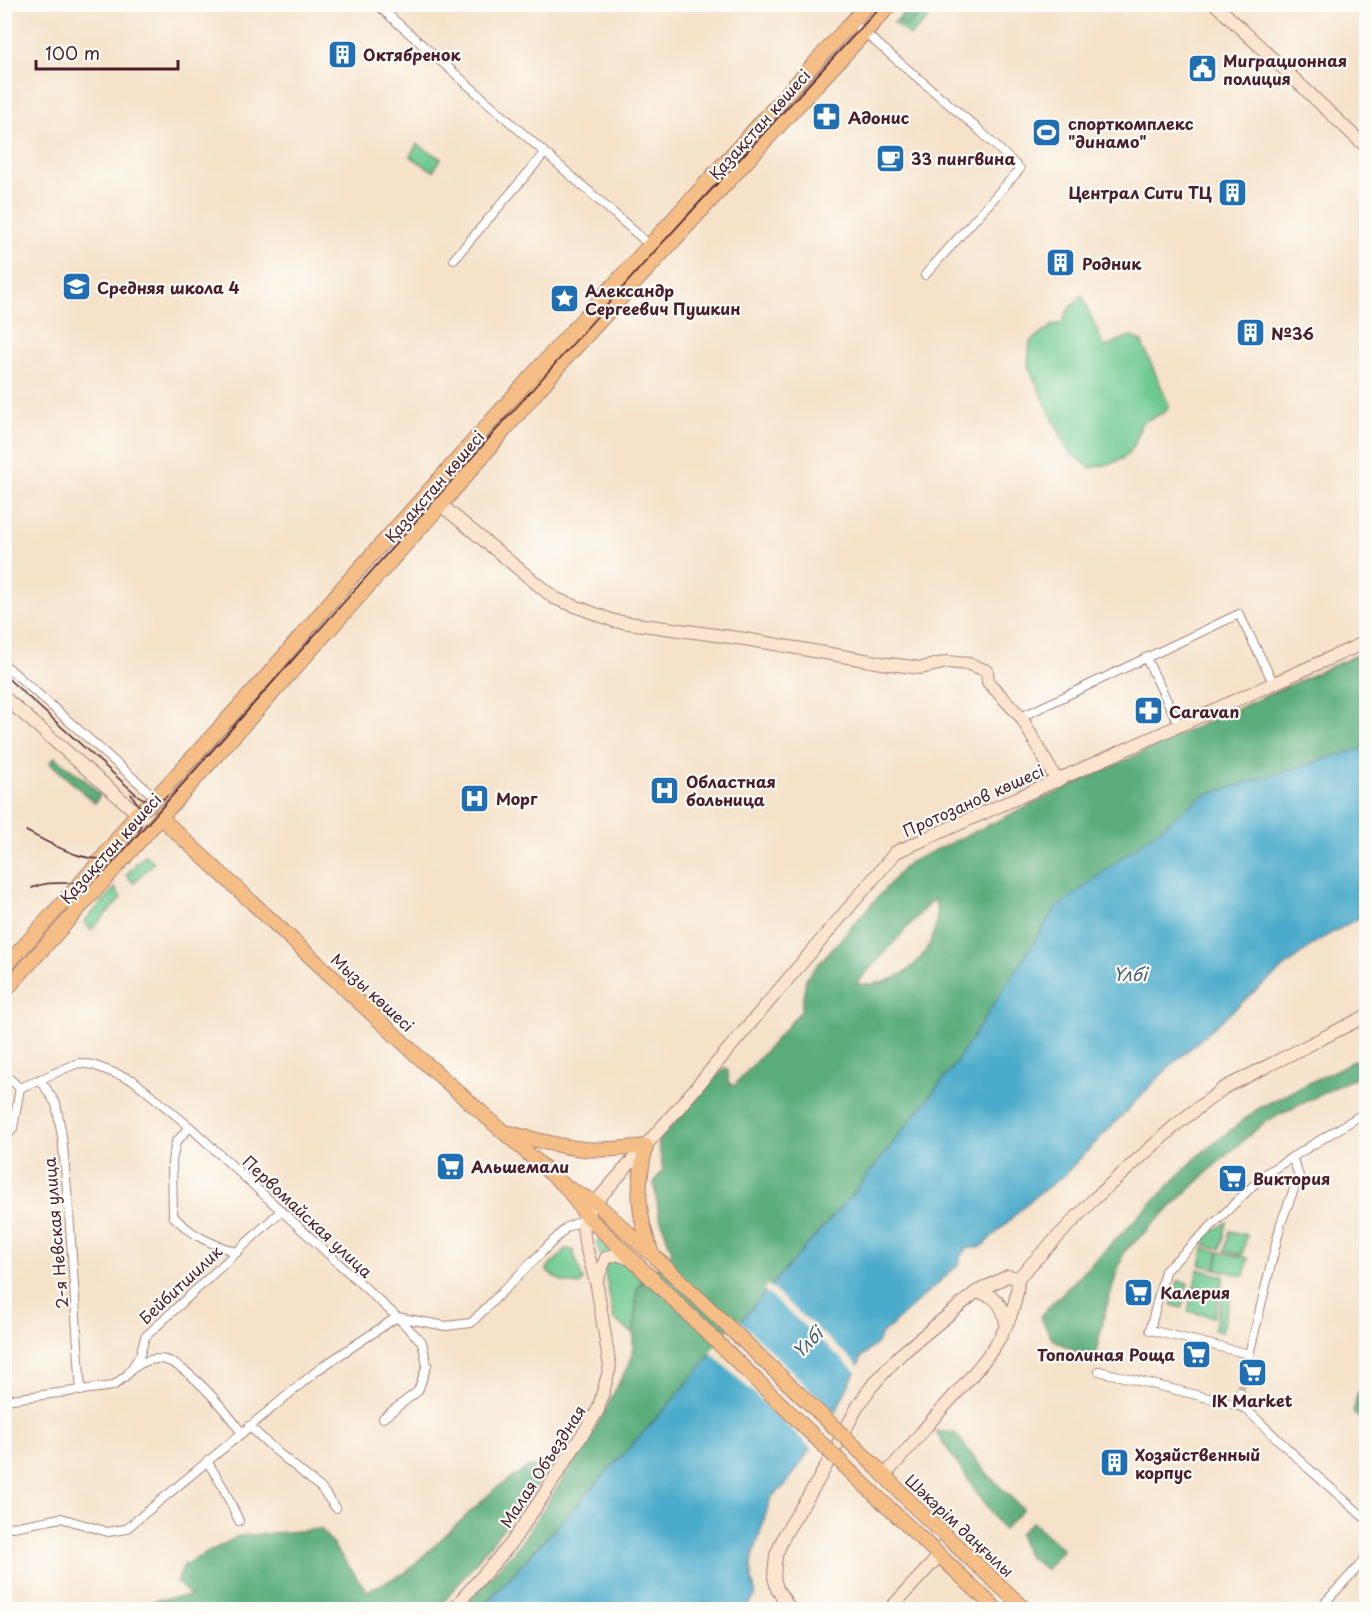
<svg xmlns="http://www.w3.org/2000/svg" width="1371" height="1614" viewBox="0 0 1371 1614" font-family="'Playpen Sans',sans-serif">
<style>
.green{fill:#6ec990;stroke:#5c745e;stroke-width:1.5}
.forest{fill:#5aad7a;stroke:#526652;stroke-width:1.5;fill-rule:evenodd}
.water{fill:#4babca;stroke:#4a657a;stroke-width:1.5}
.pier{fill:#f5e2c9}
.lines{fill:none;stroke-linecap:round;stroke-linejoin:round}
.street-tunnel{stroke:#d3bba9;stroke-width:8;stroke-dasharray:8 4;stroke-linecap:butt}
.street-casing{stroke:#a0807a;stroke-width:10}
.secondary-casing{stroke:#a0807a;stroke-width:14}
.primary-casing{stroke:#a0807a;stroke-width:16}
.street{stroke:#fff;stroke-width:8}
.secondary{stroke:#fbe5cf;stroke-width:12}
.primary{stroke:#f6be87;stroke-width:14}
.tram{stroke:#4a1f2b;stroke-width:1.5}
.primary-bridge-casing{stroke:#a0807a;stroke-width:16;stroke-linecap:butt}
.primary-bridge{stroke:#f6be87;stroke-width:14}
.labels{text-anchor:middle;dominant-baseline:central;stroke-width:4.5;stroke-linejoin:round;paint-order:stroke}
.poi-label{font-size:16px;font-weight:bold;fill:#4a1f2b;stroke:#fdfcf7;text-anchor:start}
.street-label{font-size:16px;fill:#4a1f2b;stroke:#fdfcf7}
.water-label{font-size:18px;font-style:italic;fill:#4a5e73;stroke:#fdfcf7}
</style>
<rect width="100%" height="100%" fill="#fdfcf7"/>
<filter id="ink" filterUnits="userSpaceOnUse"><feTurbulence type="fractalNoise" baseFrequency=".0167" numOctaves="2"/><feDisplacementMap in="SourceGraphic" scale="12" xChannelSelector="R" yChannelSelector="G"/><feConvolveMatrix kernelMatrix="1 2 1 2 8 2 1 2 1" color-interpolation-filters="sRGB"/></filter>
<filter id="wash" filterUnits="userSpaceOnUse"><feTurbulence type="fractalNoise" baseFrequency=".008" numOctaves="4" result="noise"/><feDisplacementMap in="SourceGraphic" scale="24" xChannelSelector="R" yChannelSelector="G"/><feGaussianBlur stdDeviation="1.35" result="paint"/><feColorMatrix in="noise" values="0 0 0 0 0 0 0 0 0 0 0 0 0 0 0 0 0 1.4 0 .05"/><feComposite in="paint" operator="in"/></filter>
<g filter="url(#wash)">
<rect width="100%" height="100%" fill="#f5e2c9"/>
<g class="green">
<polygon points="912,5 942,5 910,36 894,23"/>
<polygon points="417,144 441,159 433,171 410,156"/>
<path d="M1082 295 1104 347 1130 336 1141 341 1169 405 1165 412 1141 423C1133 459 1124 461 1091 468L1069 452 1028 366 1030 342 1052 326 1063 322 1068 310Z"/>
<polygon points="145,855 154,862 134,883 126,875"/>
<polygon points="115,888 121,898 91,930 84,922"/>
<polygon points="1227,1222 1221,1249 1204,1245 1206,1237"/>
<polygon points="1230,1231 1247,1235 1242,1255 1225,1251"/>
<polygon points="601,1237 643,1279 637,1288 634,1334 614,1319 603,1262 596,1243"/>
<polygon points="1204,1248 1219,1252 1215,1269 1200,1265"/>
<path d="M567 1249 573 1250 583 1281 580 1285C565 1284 556 1280 546 1269Z"/>
<polygon points="1220,1252 1248,1258 1244,1276 1216,1269"/>
<polygon points="1198,1269 1224,1276 1214,1317 1188,1311"/>
<polygon points="1178,1281 1188,1283 1182,1308 1172,1305"/>
<polygon points="1224,1289 1232,1291 1221,1332 1214,1330"/>
</g>
<g class="forest">
<polygon points="912,5 917,5 922,11 919,17 906,27 897,21"/>
<path d="M1366 651V747L1203 796 953 1067 852 1195 775 1281 665 1409 480 1609 461 1610 520 1544 593 1433 632 1358 637 1288 672 1252 659 1214 654 1183 663 1170 658 1141 725 1068 728 1070V1082L734 1086 801 1011 806 978 908 863 1194 728ZM934 898C939 913 937 925 931 940 918 971 889 987 856 984Z"/>
<polygon points="55,757 90,784 100,795 95,803 50,763"/>
<polygon points="1366,1055 1366,1072 1265,1122 1216,1164 1123,1253 1105,1312 1094,1361 1052,1339 1040,1316 1199,1155 1259,1108"/>
<polygon points="1358,1392 1366,1392 1366,1424 1353,1413"/>
<polygon points="935,1431 955,1433 986,1473 1023,1509 1003,1530"/>
<polygon points="550,1466 539,1484 438,1609 133,1609 156,1600 191,1596 177,1582 184,1565 239,1536 321,1529 367,1591 405,1573 496,1488 527,1468"/>
<polygon points="1032,1522 1063,1549 1046,1570 1027,1555 1019,1534"/>
</g>
<polygon class="water" points="1366,747 1366,914 1317,941 1254,992 1170,1066 1063,1176 1033,1198 980,1248 967,1248 961,1255 959,1264 881,1335 877,1343 862,1357 835,1413 785,1486 771,1497 751,1563 752,1579 756,1595 745,1609 480,1610 665,1409 775,1281 852,1195 953,1067 1056,908 1203,796"/>
<g class="pier">
<polygon points="768,1285 860,1367 857,1373 764,1290"/>
<polygon points="738,1319 837,1415 813,1450 710,1352"/>
</g>
</g>
<g filter="url(#ink)">
<g class="lines">
<polyline class="street-tunnel" points="1240,1392 1246,1367"/>
<defs>
<g id="street">
<polyline points="376,4 652,247"/>
<polyline points="852,22 977,128 1020,169 925,275"/>
<polyline points="454,259 545,153"/>
<polyline points="1146,658 1179,725"/>
<polyline points="4,664 156,798"/>
<polyline points="1021,717 1239,614 1274,684"/>
<polyline points="4,1074 20,1088 78,1063 93,1065 133,1080 190,1127 397,1317 446,1326 471,1323 567,1227 584,1220"/>
<polyline points="40,1079 56,1104 62,1136 69,1211 81,1391"/>
<path d="M190 1127 176 1142 172 1161 173 1216C193 1236 210 1244 237 1252"/>
<polyline points="4,1141 13,1128 20,1088"/>
<polyline points="1249,1354 1150,1330 1165,1271 1265,1174 1366,1112"/>
<polyline points="1246,1367 1281,1223 1299,1176 1292,1157"/>
<path d="M134 1368C145 1359 160 1356 173 1363 198 1377 225 1410 242 1433"/>
<polyline points="1099,1371 1237,1405 1247,1410 1308,1468 1366,1519"/>
<polyline points="4,1400 113,1386 128,1374 140,1355 145,1337 281,1211"/>
<polyline points="1237,1405 1240,1392"/>
<polyline points="249,1426 275,1450 321,1488 336,1508"/>
<polyline points="207,1461 223,1487 239,1521"/>
<polyline points="4,1526 13,1527 61,1518 108,1532 126,1529 319,1369 397,1317 422,1342 427,1365 418,1391 383,1418"/>
<polyline points="1359,1566 1366,1557"/>
<polyline points="1318,1610 1359,1566 1366,1572"/>
</g>
<g id="secondary">
<polyline points="1215,4 1366,147"/>
<polyline points="441,505 554,598 614,621 745,639 882,663 921,668 947,662 969,664 987,671 988,682 1021,717 1057,781"/>
<polyline points="4,697 137,813"/>
<polyline points="596,1282 606,1258 617,1254 630,1259"/>
<path d="M976 1292C995 1294 1004 1306 1006 1325"/>
<path d="M884 1476C901 1458 916 1439 932 1420 967 1380 1018 1335 1018 1278"/>
<polyline points="452,1610 510,1545 545,1493 598,1410 610,1367 597,1286 585,1243 583,1226 585,1214 676,1111 896,852 1366,642"/>
<polyline points="791,1610 777,1589 774,1577 776,1555 785,1534 819,1479 858,1406 871,1387 900,1355 976,1292 1008,1276 1018,1278 1093,1200 1177,1124 1224,1088 1366,1016"/>
<polyline points="889,1610 939,1556"/>
</g>
<g id="primary">
<polyline points="160,817 423,1061 566,1187 585,1214 643,1270"/>
<polyline points="4,968 101,860 137,813 150,804 267,676 344,586 553,352 868,4"/>
<polyline points="4,992 441,505 563,361 891,4"/>
<path d="M509 1133C534 1139 559 1147 584 1149 605 1151 626 1148 646 1146 636 1189 637 1213 652 1254"/>
<polyline points="568,1188 596,1203 649,1252"/>
<polyline points="872,1463 918,1510 1026,1610"/>
<polyline points="857,1478 997,1610"/>
</g>
</defs>
<use href="#street" class="street-casing"/>
<use href="#secondary" class="secondary-casing"/>
<use href="#primary" class="primary-casing"/>
<use href="#street" class="street"/>
<use href="#secondary" class="secondary"/>
<use href="#primary" class="primary"/>
<g class="tram">
<path d="M4 675 137 795C147 802 157 804 167 796"/>
<polyline points="131,794 143,812 141,824 138,831"/>
<path d="M26 831C47 842 96 871 117 853"/>
<path d="M32 888C54 877 82 890 102 875L655 251 883 4"/>
</g>
<defs>
<g id="primary-bridge">
<polyline points="655,1257 872,1463"/>
<polyline points="643,1270 857,1478"/>
</g>
</defs>
<use href="#primary-bridge" class="primary-bridge-casing"/>
<use href="#primary-bridge" class="primary-bridge"/>
</g>
</g>
<defs>
<symbol id="building-square" viewBox="-11 -11 22 22"><rect x="-9" y="-9" width="18" height="18" rx="4" fill="#1f6fb2" stroke="#fdfcf7"/><path d="M-4-6H4V6H1V3H-1V6H-4ZM-2.5-4.3h1.7v1.8h-1.7ZM.8-4.3h1.7v1.8H.8ZM-2.5-1h1.7V.8h-1.7ZM.8-1h1.7V.8H.8Z" fill="#fff"/></symbol>
<symbol id="civic-square" viewBox="-11 -11 22 22"><rect x="-9" y="-9" width="18" height="18" rx="4" fill="#1f6fb2" stroke="#fdfcf7"/><path d="M-.6-6.5H3V-4.5H.6V-3L4-1V1h2V6H-6V1h2V-1L-.6-3ZM-1.2 2.5V6h2.4V2.5Z" fill="#fff"/></symbol>
<symbol id="pharmacy-square" viewBox="-11 -11 22 22"><rect x="-9" y="-9" width="18" height="18" rx="4" fill="#1f6fb2" stroke="#fdfcf7"/><path d="M-2-6h4v4h4v4h-4v4h-4v-4h-4v-4h4Z" fill="#fff"/></symbol>
<symbol id="stadium-square" viewBox="-11 -11 22 22"><rect x="-9" y="-9" width="18" height="18" rx="4" fill="#1f6fb2" stroke="#fdfcf7"/><path d="M0-5a6.5 5 0 1 0 0 10a6.5 5 0 1 0 0-10ZM-3.5-1.8h7v3.6h-7Z" fill="#fff"/></symbol>
<symbol id="cafe-square" viewBox="-11 -11 22 22"><rect x="-9" y="-9" width="18" height="18" rx="4" fill="#1f6fb2" stroke="#fdfcf7"/><path d="M-5.5-4.5H6V0H3Q3 3.5 0 3.5H-2.5Q-5.5 3.5-5.5 0ZM3-3.2v2h1.7v-2ZM-6 4.5H4V6H-6Z" fill="#fff"/></symbol>
<symbol id="school-square" viewBox="-11 -11 22 22"><rect x="-9" y="-9" width="18" height="18" rx="4" fill="#1f6fb2" stroke="#fdfcf7"/><path d="M0-5L7-2L0 1L-7-2ZM-4 1L0 2.5L4 1V4Q0 6-4 4Z" fill="#fff"/></symbol>
<symbol id="sight-square" viewBox="-11 -11 22 22"><rect x="-9" y="-9" width="18" height="18" rx="4" fill="#1f6fb2" stroke="#fdfcf7"/><path d="M0-6L1.8-2.2L6-1.7L2.9 1.2L3.7 5.4L0 3.3L-3.7 5.4L-2.9 1.2L-6-1.7L-1.8-2.2Z" fill="#fff"/></symbol>
<symbol id="hospital-square" viewBox="-11 -11 22 22"><rect x="-9" y="-9" width="18" height="18" rx="4" fill="#1f6fb2" stroke="#fdfcf7"/><path d="M-5-5h3v3.5h4V-5h3V5h-3V1.5h-4V5h-3Z" fill="#fff"/></symbol>
<symbol id="supermarket-square" viewBox="-11 -11 22 22"><rect x="-9" y="-9" width="18" height="18" rx="4" fill="#1f6fb2" stroke="#fdfcf7"/><path d="M-6-5.5h2.5l.6 2H6L4.5 2H-2.5L-4.4-4H-6ZM-1.5 3.2a1.3 1.3 0 1 0 .1 0ZM3 3.2a1.3 1.3 0 1 0 .1 0Z" fill="#fff"/></symbol>
</defs>
<g fill-rule="evenodd">
<use href="#building-square" x="326" y="38" width="33" height="33"/>
<use href="#civic-square" x="1186" y="52" width="33" height="33"/>
<use href="#pharmacy-square" x="810" y="100" width="33" height="33"/>
<use href="#stadium-square" x="1030" y="116" width="33" height="33"/>
<use href="#cafe-square" x="874" y="142" width="33" height="33"/>
<use href="#building-square" x="1216" y="176" width="33" height="33"/>
<use href="#building-square" x="1044" y="246" width="33" height="33"/>
<use href="#school-square" x="60" y="270" width="33" height="33"/>
<use href="#sight-square" x="548" y="282" width="33" height="33"/>
<use href="#building-square" x="1234" y="316" width="33" height="33"/>
<use href="#pharmacy-square" x="1132" y="694" width="33" height="33"/>
<use href="#hospital-square" x="648" y="774" width="33" height="33"/>
<use href="#hospital-square" x="458" y="782" width="33" height="33"/>
<use href="#supermarket-square" x="434" y="1150" width="33" height="33"/>
<use href="#supermarket-square" x="1216" y="1162" width="33" height="33"/>
<use href="#supermarket-square" x="1122" y="1276" width="33" height="33"/>
<use href="#supermarket-square" x="1180" y="1338" width="33" height="33"/>
<use href="#supermarket-square" x="1236" y="1356" width="33" height="33"/>
<use href="#building-square" x="1098" y="1446" width="33" height="33"/>
</g>
<g class="labels">
<g class="poi-label">
<text x="363" y="54">Октябренок</text>
<text x="1223" y="60">Миграционная<tspan x="1223" dy="18">полиция</tspan></text>
<text x="848" y="117">Адонис</text>
<text x="1068" y="123">спорткомплекс<tspan x="1068" dy="18">"динамо"</tspan></text>
<text x="911" y="158">33 пингвина</text>
<text x="1212" y="192" text-anchor="end">Централ Сити ТЦ</text>
<text x="1082" y="263">Родник</text>
<text x="97" y="287">Средняя школа 4</text>
<text x="585" y="290">Александр<tspan x="585" dy="18">Сергеевич Пушкин</tspan></text>
<text x="1271" y="333">№36</text>
<text x="1169" y="711">Caravan</text>
<text x="686" y="781">Областная<tspan x="686" dy="18">больница</tspan></text>
<text x="496" y="798">Морг</text>
<text x="471" y="1166">Альшемали</text>
<text x="1253" y="1178">Виктория</text>
<text x="1160" y="1292">Калерия</text>
<text x="1175" y="1354" text-anchor="end">Тополиная Роща</text>
<text x="1252" y="1400" text-anchor="middle">IK Market</text>
<text x="1135" y="1454">Хозяйственный<tspan x="1135" dy="18">корпус</tspan></text>
</g>
<g class="street-label">
<text transform="translate(759 124) rotate(-48)">Қазақстан көшесі</text>
<text transform="translate(434 486) rotate(-49)">Қазақстан көшесі</text>
<text transform="translate(973 800) rotate(-24)">Протозанов көшесі</text>
<text transform="translate(110 848) rotate(-48)">Қазақстан көшесі</text>
<text transform="translate(373 992) rotate(43)">Мызы көшесі</text>
<text transform="translate(308 1216) rotate(43)">Первомайская улица</text>
<text transform="translate(55 1233) rotate(-95)">2-я Невская улица</text>
<text transform="translate(180 1284) rotate(-43)">Бейбитшилик</text>
<text transform="translate(542 1466) rotate(-57)">Малая Объездная</text>
<text transform="translate(960 1525) rotate(43)">Шәкәрім даңғылы</text>
</g>
<g class="water-label">
<text x="1130" y="973">Үлбі</text>
<text transform="translate(807 1342) rotate(-45)">Үлбі</text>
</g>
</g>
<rect width="1371" height="1614" fill="none" stroke="#fdfcf7" stroke-width="24"/>
<path d="M36 60v9h142v-9" fill="none" stroke="#4a1f2b" stroke-width="3"/>
<text x="45" y="60" font-size="18" fill="#4a1f2b" stroke="#fdfcf7" stroke-width="4.5" paint-order="stroke">100 m</text>
</svg>
